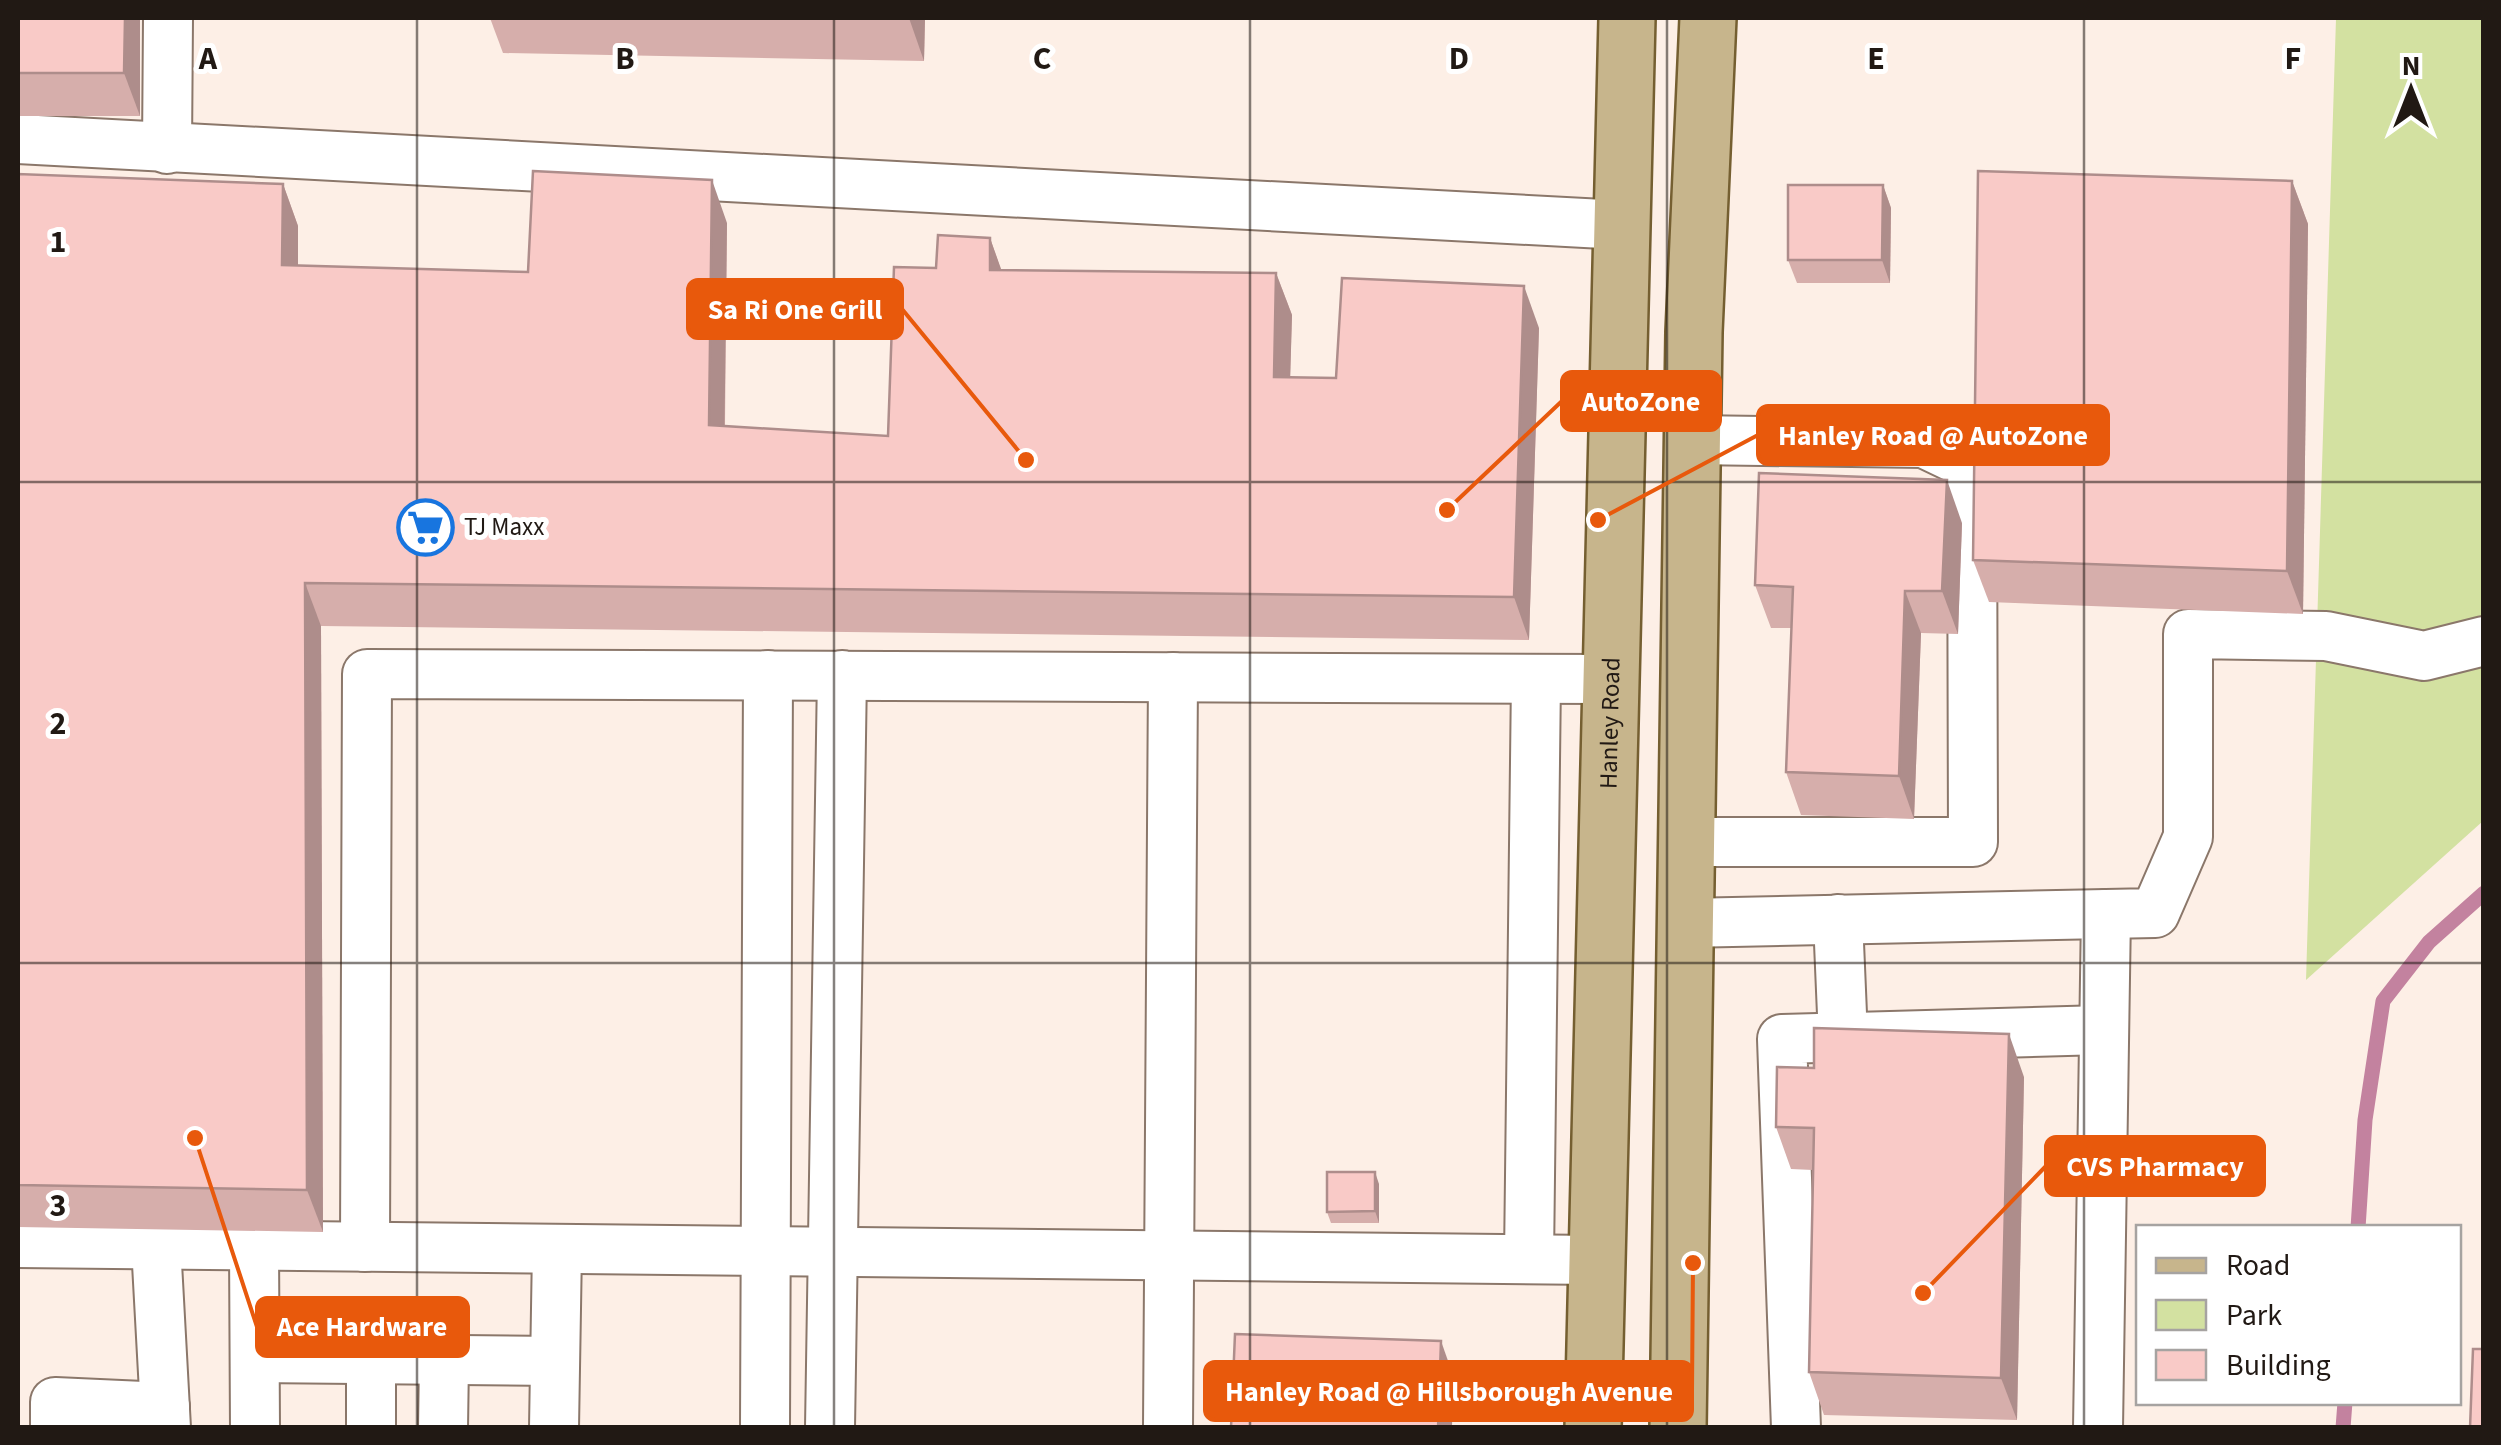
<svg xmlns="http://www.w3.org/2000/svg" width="2501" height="1445" viewBox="0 0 2501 1445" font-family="'Source Sans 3',sans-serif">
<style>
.green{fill:#d3e1a1}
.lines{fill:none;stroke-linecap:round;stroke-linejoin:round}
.stream{stroke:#c3829f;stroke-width:15}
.minor-casing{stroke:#8b776a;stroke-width:52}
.major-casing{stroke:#755f31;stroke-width:60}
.minor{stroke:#fff;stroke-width:48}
.major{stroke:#c7b58c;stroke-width:55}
.wall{fill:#d6aeab}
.shaded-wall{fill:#ae8d8b}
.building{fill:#f9cac7;stroke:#ae8d8b;stroke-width:2.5}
.grid{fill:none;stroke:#211914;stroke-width:2.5;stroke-opacity:0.55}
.labels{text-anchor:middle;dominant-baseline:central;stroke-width:10;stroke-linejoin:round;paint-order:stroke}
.poi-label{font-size:25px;fill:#211914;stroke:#fff;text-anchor:start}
.street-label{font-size:25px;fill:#211914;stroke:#fff}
.grid-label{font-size:32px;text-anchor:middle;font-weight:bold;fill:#211914;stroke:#fff;stroke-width:10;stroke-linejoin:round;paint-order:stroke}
.leader{fill:none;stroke:#e8590c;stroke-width:4}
.callout-dot{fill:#e8590c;stroke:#fff;stroke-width:4}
.callout{fill:#e8590c;stroke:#e8590c;stroke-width:4}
.callout-label{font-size:28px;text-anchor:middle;font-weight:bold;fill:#fff}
</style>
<rect width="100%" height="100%" fill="#fdefe6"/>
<polygon class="green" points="2336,18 2483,18 2483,821 2306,980"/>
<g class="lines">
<g class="stream">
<polyline points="2358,1228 2365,1120 2383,1001 2429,942 2484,893"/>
<polyline points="2343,1428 2345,1402"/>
</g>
<defs>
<g id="minor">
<polyline points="18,139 1622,225"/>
<polyline points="167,149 168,18"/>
<polyline points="1686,842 1973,842 1972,466 1924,443 1692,440"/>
<polyline points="1838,919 1843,1038"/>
<polyline points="1685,923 2155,913 2188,837 2188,634 2326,636 2424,656 2484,641"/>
<polyline points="18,1243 1597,1260"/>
<polyline points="156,1245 166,1428"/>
<polyline points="254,1246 255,1428"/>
<polyline points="365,1247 367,674 1608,679"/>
<polyline points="1529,1259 1536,679"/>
<polyline points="255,1358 555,1361"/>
<polyline points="371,1360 371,1428"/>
<polyline points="55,1428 55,1402 165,1407"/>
<polyline points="443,1428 444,1361"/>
<polyline points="554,1428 557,1249"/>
<polyline points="765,1428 768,675"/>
<polyline points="830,1428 842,675"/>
<polyline points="1168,1428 1173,677"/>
<polyline points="1796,1428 1782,1039 2103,1030"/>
<polyline points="2098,1428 2106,914"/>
</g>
<g id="major">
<path id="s1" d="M1593 1428 1627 18"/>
<polyline points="1678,1428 1694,332 1708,18"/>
</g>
</defs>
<use href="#minor" class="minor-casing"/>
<use href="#major" class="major-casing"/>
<use href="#minor" class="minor"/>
<use href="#major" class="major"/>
</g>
<g class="wall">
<rect x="18" y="18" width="122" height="98"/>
<polygon points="490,18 925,18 924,61 503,53"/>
<polygon points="18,174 283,184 298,226 298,266 528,272 727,223 725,426 888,436 936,268 990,238 1001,270 1276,273 1292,315 1290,377 1336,378 1539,328 1529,640 321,626 323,1232 18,1227"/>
<polygon points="2292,181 2308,224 2303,614 1989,602 1973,560"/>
<polygon points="1883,185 1891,208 1890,283 1797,283 1788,260"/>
<polygon points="1962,523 1958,634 1921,633 1914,819 1801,815 1786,772 1791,628 1771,628 1755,585"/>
<polygon points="2024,1077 2017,1420 1824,1415 1809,1372 1813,1170 1791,1169 1776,1127"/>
<polygon points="1379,1184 1379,1223 1331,1223 1327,1212"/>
</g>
<g class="shaded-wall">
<polygon points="125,18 140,18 140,116 124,73"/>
<polygon points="909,18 925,18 924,61"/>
<polygon points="712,180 727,223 724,468 709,425"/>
<polygon points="2292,181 2308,224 2303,614 2287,571"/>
<polygon points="283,184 298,226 298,308 282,265"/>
<polygon points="1883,185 1891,208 1890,283 1882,260"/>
<polygon points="990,238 1005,280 990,270"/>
<polygon points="1276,273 1292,315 1289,419 1274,377"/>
<polygon points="1524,286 1539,328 1529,640 1514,597"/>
<polygon points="1947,480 1962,523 1958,634 1942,591"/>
<polygon points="305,583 321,626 323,1232 307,1190"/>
<polygon points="1905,591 1921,633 1914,819 1899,776"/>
<polygon points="2009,1034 2024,1077 2017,1420 2001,1378"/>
<polygon points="1375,1172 1379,1184 1379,1223 1375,1211"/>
<polygon points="1441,1341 1453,1375 1452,1428 1438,1428"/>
</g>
<g class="building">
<polygon points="18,18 125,18 124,73 18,73"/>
<polygon points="533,171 712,180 709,425 888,436 894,267 936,268 938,235 990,238 990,270 1276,273 1274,377 1336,378 1342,278 1524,286 1514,597 305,583 307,1190 18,1185 18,174 283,184 282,265 528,272"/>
<polygon points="1978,171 2292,181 2287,571 1973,560"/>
<polygon points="1788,185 1883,185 1882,260 1788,260"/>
<polygon points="1759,473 1947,480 1942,591 1905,591 1899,776 1786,772 1793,587 1755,585"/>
<polygon points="1814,1028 2009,1034 2001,1378 1809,1372 1814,1128 1776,1127 1777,1067 1814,1068"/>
<polygon points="1327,1172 1375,1172 1375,1211 1327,1212"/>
<polygon points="1235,1334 1441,1341 1438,1428 1231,1428"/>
<polygon points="2473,1349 2484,1349 2484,1428 2470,1428"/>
</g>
<path class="grid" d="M417 18V1428M834 18V1428M1250 18V1428M1667 18V1428M2084 18V1428M18 482H2484M18 963H2484"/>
<defs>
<symbol id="supermarket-ring" viewBox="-11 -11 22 22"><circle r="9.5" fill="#fff" stroke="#1875df" stroke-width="1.5"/><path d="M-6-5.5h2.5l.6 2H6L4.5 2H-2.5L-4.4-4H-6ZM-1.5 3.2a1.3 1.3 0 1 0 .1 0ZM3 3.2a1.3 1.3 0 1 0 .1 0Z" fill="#1875df"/></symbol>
</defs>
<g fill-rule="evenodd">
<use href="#supermarket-ring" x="394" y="496" width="63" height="63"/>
</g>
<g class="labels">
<g class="poi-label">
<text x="464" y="527">TJ Maxx</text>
</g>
<g class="street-label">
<text stroke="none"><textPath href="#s1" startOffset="705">Hanley Road</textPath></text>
</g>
</g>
<g class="grid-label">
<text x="208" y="69">A</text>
<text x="625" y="69">B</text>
<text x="1042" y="69">C</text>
<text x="1459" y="69">D</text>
<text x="1876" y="69">E</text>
<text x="2293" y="69">F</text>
<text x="58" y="252">1</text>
<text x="58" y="734">2</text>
<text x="58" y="1216">3</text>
</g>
<path class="leader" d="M1026 460L902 309M1447 510L1562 401M1598 520L1758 435M1923 1293L2046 1166M195 1138L257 1327M1693 1263L1692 1391"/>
<g class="callout-dot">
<circle cx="1026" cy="460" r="10"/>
<circle cx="1447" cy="510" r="10"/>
<circle cx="1598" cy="520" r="10"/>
<circle cx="1923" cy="1293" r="10"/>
<circle cx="195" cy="1138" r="10"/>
<circle cx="1693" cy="1263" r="10"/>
</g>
<g class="callout">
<rect x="688" y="280" width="214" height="58" rx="10"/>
<rect x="1562" y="372" width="158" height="58" rx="10"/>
<rect x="1758" y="406" width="350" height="58" rx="10"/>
<rect x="2046" y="1137" width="218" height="58" rx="10"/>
<rect x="257" y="1298" width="211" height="58" rx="10"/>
<rect x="1205" y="1362" width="487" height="58" rx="10"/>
</g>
<g class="callout-label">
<text x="795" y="319">Sa Ri One Grill</text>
<text x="1641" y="411">AutoZone</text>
<text x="1933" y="445">Hanley Road @ AutoZone</text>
<text x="2155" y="1176">CVS Pharmacy</text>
<text x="362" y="1336">Ace Hardware</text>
<text x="1449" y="1401">Hanley Road @ Hillsborough Avenue</text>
</g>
<rect width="2501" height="1445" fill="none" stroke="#211914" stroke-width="40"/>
<rect x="2136" y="1225" width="325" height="180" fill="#ffffff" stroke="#a6a3a1" stroke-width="2.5"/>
<rect x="2156" y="1258" width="50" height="15" fill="#c7b58c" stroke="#a6a3a1" stroke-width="2.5"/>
<text x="2226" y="1275" font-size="30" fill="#211914">Road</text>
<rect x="2156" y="1300" width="50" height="30" fill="#d3e1a1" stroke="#a6a3a1" stroke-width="2.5"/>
<text x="2226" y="1325" font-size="30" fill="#211914">Park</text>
<rect x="2156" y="1350" width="50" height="30" fill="#f9cac7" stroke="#a6a3a1" stroke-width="2.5"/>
<text x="2226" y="1375" font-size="30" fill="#211914">Building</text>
<g transform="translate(2411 90)" stroke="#ffffff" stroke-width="8" paint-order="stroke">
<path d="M0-8L18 38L0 25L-18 38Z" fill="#211914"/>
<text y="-15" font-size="28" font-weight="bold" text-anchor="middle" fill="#211914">N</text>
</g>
</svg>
